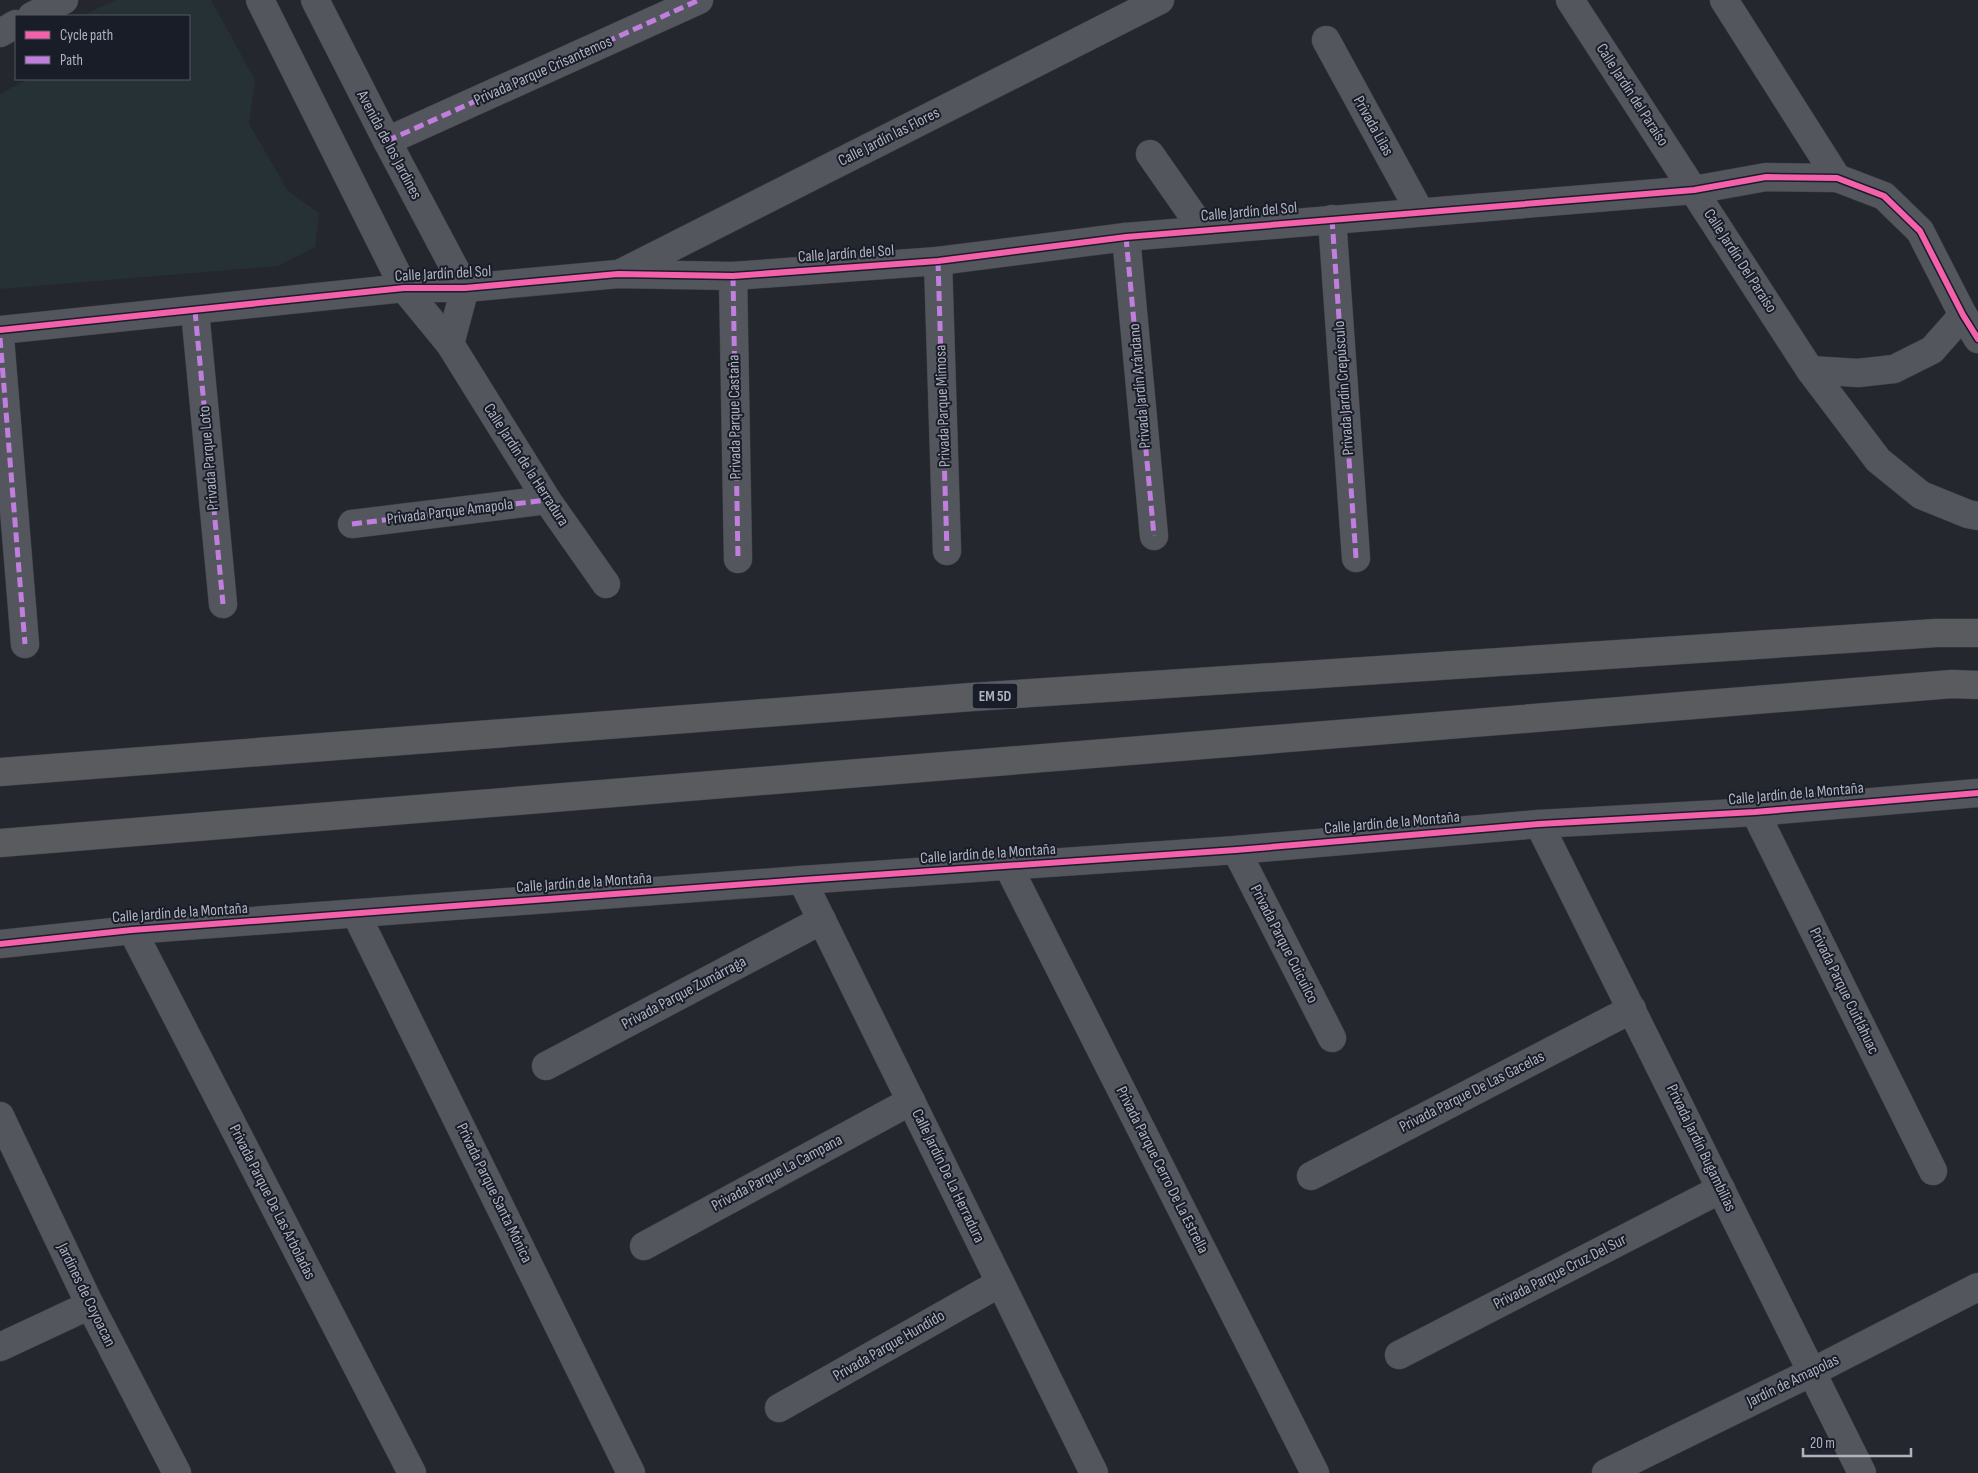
<svg xmlns="http://www.w3.org/2000/svg" width="1978" height="1473" viewBox="0 0 1978 1473" font-family="'Sofia Sans Condensed',sans-serif">
<style>
.green{fill:#263136}
.lines{fill:none;stroke-linecap:round;stroke-linejoin:round}
.minor-casing{stroke:#414248;stroke-width:29}
.highway-casing{stroke:#41434b;stroke-width:29}
.minor{stroke:#54565e;stroke-width:28}
.highway{stroke:#595b5f;stroke-width:28}
.quiet{stroke:#c07fdc;stroke-width:5;stroke-dasharray:10 5;stroke-linecap:butt}
.cycleway-casing{stroke:#191d28;stroke-width:9}
.cycleway{stroke:#f560ab;stroke-width:6}
.labels{text-anchor:middle;dominant-baseline:central;stroke-width:4;stroke-linejoin:round;paint-order:stroke}
.shield{fill:#191d28;stroke:#818593;stroke-width:1}
.shield-label{font-size:15px;font-weight:bold;fill:#aeb2c1}
.street-label{font-size:16px;fill:#aeb2c1;stroke:#191d28}
</style>
<rect width="100%" height="100%" fill="#25272f"/>
<polygon class="green" points="116,0 211,0 255,80 249,124 288,191 319,213 315,247 278,266 0,289 0,94 28,79 189,79 189,16 82,16"/>
<g class="lines">
<defs>
<g id="minor">
<polyline points="260,0 404,288 450,344 547,500 606,584"/>
<polyline points="315,0 387,141 465,288 450,344"/>
<polyline points="1570,0 1810,370 1878,460 1921,495 1968,514 1978,516"/>
<polyline points="1724,0 1837,178"/>
<polyline points="32,16 64,0"/>
<polyline points="0,33 16,24"/>
<polyline points="1326,40 1420,212"/>
<polyline points="387,141 699,0"/>
<polyline points="1150,154 1203,230"/>
<polyline points="1332,219 1356,558"/>
<polyline points="1126,237 1154,536"/>
<polyline points="938,261 947,551"/>
<polyline points="621,273 1160,0"/>
<polyline points="733,276 738,559"/>
<polyline points="195,311 223,604"/>
<polyline points="0,330 404,288 465,288 618,274 733,276 938,261 1126,237 1694,190 1766,177 1837,178 1884,196 1920,231 1963,315 1978,339"/>
<polyline points="0,338 25,644"/>
<polyline points="1810,370 1858,373 1894,369 1932,350 1963,315"/>
<polyline points="352,524 547,500"/>
<polyline points="1755,812 1933,1171"/>
<polyline points="1539,824 1862,1473"/>
<polyline points="1236,850 1332,1038"/>
<polyline points="1008,866 1315,1473"/>
<polyline points="802,880 1094,1473"/>
<polyline points="356,914 631,1473"/>
<polyline points="132,930 412,1473"/>
<polyline points="0,944 132,930 802,880 1236,850 1539,824 1755,812 1978,793"/>
<polyline points="546,1066 822,920"/>
<polyline points="0,1116 90,1305 177,1473"/>
<polyline points="1311,1176 1632,1009"/>
<polyline points="644,1246 911,1101"/>
<polyline points="0,1347 90,1305"/>
<polyline points="1399,1355 1721,1189"/>
<polyline points="779,1408 1000,1283"/>
<polyline points="1606,1473 1812,1372 1978,1287"/>
</g>
<g id="highway">
<polyline points="0,772 972,697 1936,633 1978,633"/>
<polyline points="0,843 1952,684 1978,685"/>
</g>
</defs>
<use href="#minor" class="minor-casing"/>
<use href="#highway" class="highway-casing"/>
<use href="#minor" class="minor"/>
<use href="#highway" class="highway"/>
<g class="quiet">
<polyline points="387,141 699,0"/>
<polyline points="1332,219 1356,558"/>
<polyline points="1126,237 1154,536"/>
<polyline points="938,261 947,551"/>
<polyline points="733,276 738,559"/>
<polyline points="195,311 223,604"/>
<polyline points="0,338 25,644"/>
<polyline points="352,524 547,500"/>
</g>
<defs>
<g id="cycleway">
<polyline points="0,330 404,288 465,288 618,274 733,276 938,261 1126,237 1694,190 1766,177 1837,178 1884,196 1920,231 1963,315 1978,339"/>
<polyline points="0,944 132,930 802,880 1236,850 1539,824 1755,812 1978,793"/>
</g>
</defs>
<use href="#cycleway" class="cycleway-casing"/>
<use href="#cycleway" class="cycleway"/>
</g>
<g class="labels">
<rect class="shield" x="972.5" y="683.5" width="45" height="25" rx="4"/>
<g class="shield-label">
<text x="995" y="696">EM 5D</text>
</g>
<g class="street-label">
<text transform="translate(543 71) rotate(-24)">Privada Parque Crisantemos</text>
<text transform="translate(1632 95) rotate(57)">Calle Jardín del Paraíso</text>
<text transform="translate(1373 126) rotate(61)">Privada Lilas</text>
<text transform="translate(889 137) rotate(-27)">Calle Jardín las Flores</text>
<text transform="translate(389 145) rotate(62)">Avenida de los Jardines</text>
<text transform="translate(1249 212) rotate(-5)">Calle Jardín del Sol</text>
<text transform="translate(846 254) rotate(-4)">Calle Jardín del Sol</text>
<text transform="translate(1740 261) rotate(57)">Calle Jardín Del Paraíso</text>
<text transform="translate(443 274) rotate(-3)">Calle Jardín del Sol</text>
<text transform="translate(1140 386) rotate(-95)">Privada Jardín Arándano</text>
<text transform="translate(1344 388) rotate(-94)">Privada Jardín Crepúsculo</text>
<text transform="translate(943 406) rotate(-92)">Privada Parque Mimosa</text>
<text transform="translate(735 417) rotate(-91)">Privada Parque Castaña</text>
<text transform="translate(209 458) rotate(-95)">Privada Parque Loto</text>
<text transform="translate(526 465) rotate(57)">Calle Jardín de la Herradura</text>
<text transform="translate(450 512) rotate(-7)">Privada Parque Amapola</text>
<text transform="translate(1796 794) rotate(-5)">Calle Jardín de la Montaña</text>
<text transform="translate(1392 823) rotate(-5)">Calle Jardín de la Montaña</text>
<text transform="translate(988 854) rotate(-4)">Calle Jardín de la Montaña</text>
<text transform="translate(584 883) rotate(-4)">Calle Jardín de la Montaña</text>
<text transform="translate(180 913) rotate(-4)">Calle Jardín de la Montaña</text>
<text transform="translate(1284 944) rotate(63)">Privada Parque Cuicuilco</text>
<text transform="translate(1844 991) rotate(64)">Privada Parque Cuitláhuac</text>
<text transform="translate(684 993) rotate(-28)">Privada Parque Zumárraga</text>
<text transform="translate(1472 1092) rotate(-27)">Privada Parque De Las Gacelas</text>
<text transform="translate(1701 1148) rotate(64)">Privada Jardín Bugambilias</text>
<text transform="translate(1162 1170) rotate(63)">Privada Parque Cerro De La Estrella</text>
<text transform="translate(777 1173) rotate(-28)">Privada Parque La Campana</text>
<text transform="translate(948 1176) rotate(64)">Calle Jardín De La Herradura</text>
<text transform="translate(494 1193) rotate(64)">Privada Parque Santa Mónica</text>
<text transform="translate(272 1202) rotate(63)">Privada Parque De Las Arboladas</text>
<text transform="translate(1560 1272) rotate(-27)">Privada Parque Cruz Del Sur</text>
<text transform="translate(86 1295) rotate(64)">Jardines de Coyoacan</text>
<text transform="translate(889 1346) rotate(-30)">Privada Parque Hundido</text>
<text transform="translate(1793 1381) rotate(-26)">Jardín de Amapolas</text>
</g>
</g>
<rect x="15" y="15" width="175" height="65" fill="#191d28" stroke="#555965"/>
<rect x="25" y="31" width="25" height="8" fill="#f560ab" stroke="#555965"/>
<text x="60" y="40" font-size="15" fill="#aeb2c1">Cycle path</text>
<rect x="25" y="56" width="25" height="8" fill="#c07fdc" stroke="#555965"/>
<text x="60" y="65" font-size="15" fill="#aeb2c1">Path</text>
<path d="M1803 1448v8h108v-8" fill="none" stroke="#aeb2c1" stroke-width="2.5"/>
<text x="1810" y="1448" font-size="15" fill="#aeb2c1" stroke="#191d28" stroke-width="4" paint-order="stroke">20 m</text>
</svg>
